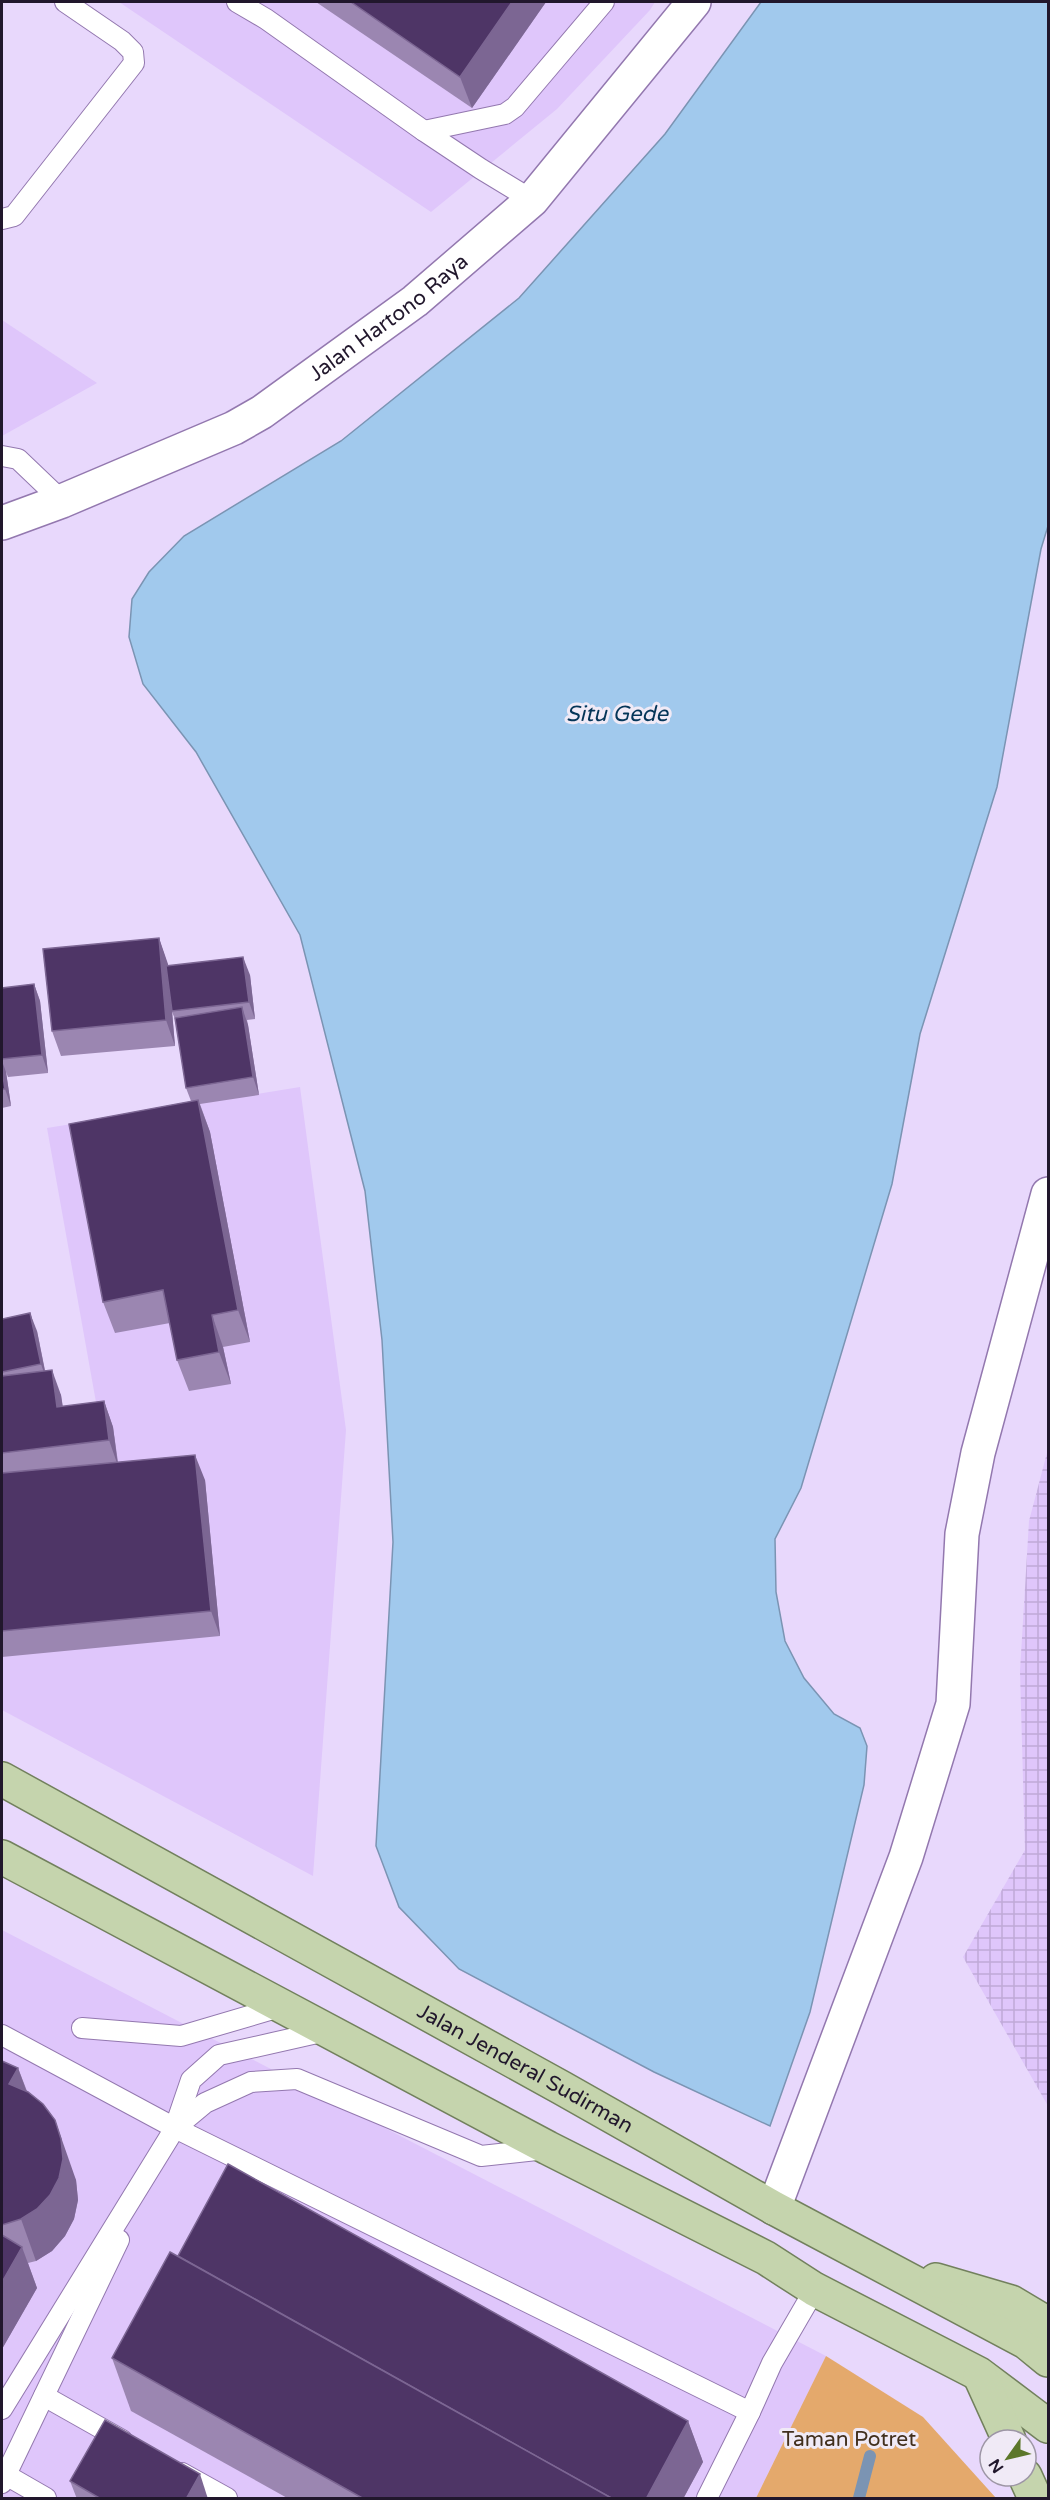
<svg xmlns="http://www.w3.org/2000/svg" width="1050" height="2500" viewBox="0 0 1050 2500" font-family="'Varela Round',sans-serif">
<style>
.built{fill:#dfc6fb}
.industrial{fill:url(#industrial-grid)}
.green{fill:#e4a96c}
.water{fill:#a1c9ed;stroke:#7b94b3;stroke-width:1.5}
.lines{fill:none;stroke-linecap:round;stroke-linejoin:round}
.stream{stroke:#7b94b3;stroke-width:12}
.lane-casing{stroke:#9378af;stroke-width:22}
.street-casing{stroke:#9378af;stroke-width:36}
.secondary-casing{stroke:#9378af;stroke-width:36}
.primary-casing{stroke:#72805d;stroke-width:36}
.lane{stroke:#fff;stroke-width:20}
.street{stroke:#fff;stroke-width:33}
.secondary{stroke:#fff;stroke-width:33}
.primary{stroke:#c5d4ad;stroke-width:33}
.wall{fill:#9b86b1}
.shaded-wall{fill:#7c6693}
.building{fill:#4e3566;stroke:#7c6693;stroke-width:1.5}
.labels{text-anchor:middle;dominant-baseline:central;stroke-width:6;stroke-linejoin:round;paint-order:stroke}
.street-label{font-size:21px;fill:#21172c;stroke:#f0eaf6}
.park-label{font-size:21px;fill:#412f1d;stroke:#f0eaf6}
.water-label{font-size:22px;font-style:italic;fill:#043558;stroke:#f0eaf6}
</style>
<defs>
<pattern id="industrial-grid" width="8" height="8" patternUnits="userSpaceOnUse" patternTransform="scale(1.5)"><rect width="8" height="8" fill="#dfc6fb"/><path d="M0 4h8M4 0v8" fill="none" stroke="#bfa9d7"/></pattern>
</defs>
<rect width="100%" height="100%" fill="#e8d8fc"/>
<g class="built">
<polygon points="119,2 655,2 650,10 557,109 431,212"/>
<polygon points="2,320 97,383 2,436"/>
<polygon points="300,1087 346,1430 313,1876 2,1710 2,1466 104,1447 47,1128"/>
<polygon points="2,1930 826,2356 756,2498 2,2498"/>
</g>
<polygon class="industrial" points="1048,1449 1048,2106 963,1957 1025,1850 1020,1671 1029,1521"/>
<polygon class="green" points="826,2356 923,2417 996,2498 756,2498"/>
<polygon class="water" points="761,2 1048,2 1048,526 1041,549 997,787 920,1034 892,1184 801,1488 775,1539 776,1592 785,1641 804,1678 834,1714 860,1728 867,1746 864,1785 810,2012 770,2126 654,2072 459,1969 399,1907 376,1846 393,1542 382,1340 365,1191 300,935 196,752 143,684 129,637 132,599 149,572 184,536 341,441 519,298 665,134"/>
<g class="lines">
<polyline class="stream" points="859,2498 870,2456"/>
<defs>
<g id="lane">
<polyline points="237,2 266,19 424,131 481,169 532,200"/>
<polyline points="424,131 505,114 515,107 604,2"/>
<polyline points="2,219 14,216 134,63 133,52 122,41 65,2"/>
<polyline points="2,456 18,459 62,501"/>
<polyline points="82,2028 181,2036 280,2007"/>
<polyline points="2,2035 175,2128 750,2412"/>
<polyline points="175,2127 191,2080 219,2055 326,2031"/>
<polyline points="44,2396 122,2440"/>
<polyline points="2,2409 175,2128 205,2103 251,2082 297,2079 481,2156 546,2149"/>
<polyline points="182,2473 227,2498"/>
<polyline points="6,2475 46,2498"/>
<polyline points="2,2483 119,2240"/>
<polyline points="707,2498 750,2412 772,2363 815,2289"/>
</g>
<polyline id="street" points="774,2208 906,1857 953,1704 962,1534 978,1453 1048,1194"/>
<g id="secondary">
<path id="s1" d="M2 523 62 501 234 428 262 412 415 301 532 200 694 2"/>
</g>
<g id="primary">
<path id="s2" d="M2 1779 562 2088 774 2208 1026 2342 1048 2360"/>
<polyline points="2,1857 548,2148 766,2258 814,2289 979,2374 1048,2426"/>
<polyline points="936,2280 1011,2302 1048,2324"/>
<polyline points="980,2376 1009,2440"/>
<polyline points="1025,2476 1035,2498"/>
</g>
</defs>
<use href="#lane" class="lane-casing"/>
<use href="#street" class="street-casing"/>
<use href="#secondary" class="secondary-casing"/>
<use href="#primary" class="primary-casing"/>
<use href="#lane" class="lane"/>
<use href="#street" class="street"/>
<use href="#secondary" class="secondary"/>
<use href="#primary" class="primary"/>
</g>
<g class="wall">
<polygon points="316,2 546,2 472,108"/>
<polygon points="159,938 168,966 250,975 255,1019 247,1020 248,1025 259,1095 200,1104 210,1132 250,1342 223,1347 231,1384 189,1391 177,1360 170,1323 115,1333 103,1302 191,1101 186,1088 176,1021 172,1012 175,1046 61,1056 52,1031"/>
<polygon points="34,984 40,1001 48,1073 8,1077 6,1072 11,1106 2,1108 2,988"/>
<polygon points="2,1319 37,1331 45,1370 61,1395 63,1407 104,1401 113,1427 118,1462 205,1480 220,1636 2,1657"/>
<polygon points="2,2061 18,2068 27,2091 76,2180 78,2200 74,2219 65,2236 52,2251 36,2261 28,2263 37,2288 2,2349"/>
<polygon points="178,2256 688,2421 703,2462 683,2499 289,2499 131,2411 112,2358"/>
<polygon points="70,2481 208,2499 77,2499"/>
</g>
<g class="shaded-wall">
<polygon points="512,2 546,2 472,108 460,77"/>
<polygon points="159,938 168,964 175,1046 166,1020"/>
<polygon points="243,957 250,975 255,1019 249,1002"/>
<polygon points="34,984 40,1001 48,1073 42,1055"/>
<polygon points="242,1007 248,1025 259,1095 253,1077"/>
<polygon points="2,1061 6,1072 11,1106 5,1089 2,1069"/>
<polygon points="198,1100 210,1132 250,1342 238,1310"/>
<polygon points="30,1313 37,1331 47,1382 41,1364"/>
<polygon points="212,1315 223,1347 231,1384 219,1352"/>
<polygon points="52,1370 61,1395 66,1433 57,1407"/>
<polygon points="104,1401 113,1427 118,1466 109,1440"/>
<polygon points="195,1455 205,1480 220,1636 211,1611"/>
<polygon points="18,2068 33,2109 9,2084"/>
<polygon points="55,2120 76,2180 78,2200 74,2219 65,2236 52,2251 36,2261 21,2219"/>
<polygon points="22,2247 37,2288 2,2349 2,2282"/>
<polygon points="688,2421 703,2462 683,2499 646,2499"/>
<polygon points="200,2474 208,2499 186,2499"/>
</g>
<g class="building">
<polygon points="351,2 512,2 460,77"/>
<polygon points="159,938 166,1020 52,1031 43,949"/>
<polygon points="243,957 249,1002 172,1011 166,966"/>
<polygon points="34,984 42,1055 2,1059 2,988"/>
<polygon points="242,1007 253,1077 186,1088 175,1018"/>
<polygon points="2,1069 5,1089 2,1089"/>
<polygon points="198,1100 238,1310 212,1315 219,1352 177,1360 163,1290 103,1302 69,1124"/>
<polygon points="30,1313 41,1364 2,1372 2,1319"/>
<polygon points="52,1370 57,1407 104,1401 109,1440 2,1453 2,1376"/>
<polygon points="195,1455 211,1611 2,1631 2,1473"/>
<polygon points="2,2061 18,2068 9,2084 28,2092 43,2104 55,2120 61,2139 63,2159 59,2178 50,2195 37,2209 21,2219 2,2225"/>
<polygon points="228,2164 688,2421 646,2499 613,2499 178,2256"/>
<polygon points="2,2235 22,2247 2,2282"/>
<polygon points="170,2252 613,2499 364,2499 112,2358"/>
<polygon points="105,2420 200,2474 186,2499 101,2499 70,2481"/>
</g>
<g class="labels">
<g class="street-label">
<text stroke="none"><textPath href="#s1" startOffset="441">Jalan Hartono Raya</textPath></text>
<text stroke="none"><textPath href="#s2" startOffset="598">Jalan Jenderal Sudirman</textPath></text>
</g>
<g class="park-label">
<text x="849" y="2439">Taman Potret</text>
</g>
<g class="water-label">
<text x="617" y="714">Situ Gede</text>
</g>
</g>
<rect width="1050" height="2500" fill="none" stroke="#21172c" stroke-width="6"/>
<g transform="translate(1008 2458) rotate(236)"><circle r="28" fill="#f0eaf6" stroke="#9d96a5" stroke-width="1.5"/>
<path d="M0-4.5L10 22L0 15L-10 22Z" fill="#5c772a"/>
<text y="-9" font-size="16" font-weight="bold" text-anchor="middle" fill="#21172c">N</text>
</g>
</svg>
